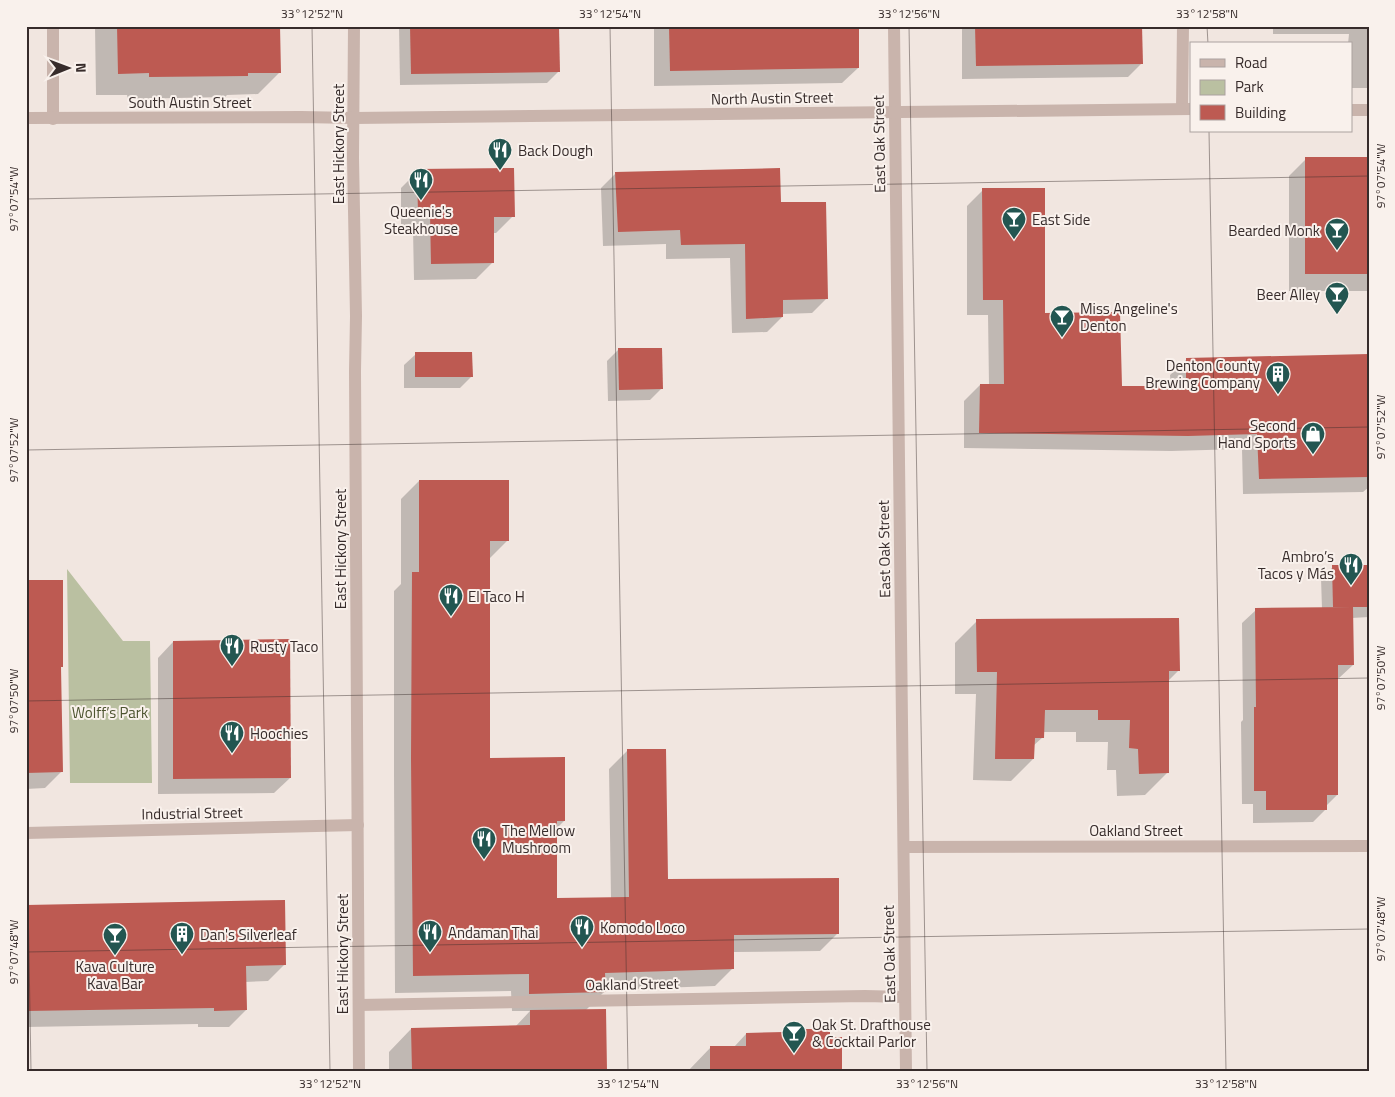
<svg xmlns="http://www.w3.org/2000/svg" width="1395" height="1097" viewBox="0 0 1395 1097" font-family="'Titillium Web',sans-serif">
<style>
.green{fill:#bac0a1}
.shadow{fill:#0003}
.building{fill:#bd5a52}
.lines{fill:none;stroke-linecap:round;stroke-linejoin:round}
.minor{stroke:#c9b4ac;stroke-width:12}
.ticks{fill:none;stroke:#372c2b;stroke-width:1;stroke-opacity:0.45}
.labels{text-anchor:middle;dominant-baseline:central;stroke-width:4;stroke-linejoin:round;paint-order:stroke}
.street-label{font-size:15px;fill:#372c2b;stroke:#f9f1ec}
.poi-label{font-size:15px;fill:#372c2b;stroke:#f9f1ec;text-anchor:start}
.park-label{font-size:15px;fill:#4d5430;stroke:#f9f1ec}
.neatline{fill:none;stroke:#372c2b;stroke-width:2}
.ticks-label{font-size:12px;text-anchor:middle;fill:#372c2b}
</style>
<rect width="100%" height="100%" fill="#f1e6e0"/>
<polygon class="green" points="67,569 123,641 150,641 152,783 70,783"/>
<g class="shadow">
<polygon points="95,26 279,26 280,72 258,94 227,95 225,97 128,99 127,95 96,95"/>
<polygon points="399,26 558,26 559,71 547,83 400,85"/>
<polygon points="654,26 858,26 858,68 842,83 654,86"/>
<polygon points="962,26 1141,26 1142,63 1128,77 962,79"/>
<polygon points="1273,26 1369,26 1369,88 1351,88 1351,44 1348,44 1349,34 1273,34"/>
<polygon points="1306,159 1369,159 1369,291 1289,291 1289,176"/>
<polygon points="418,171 513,216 496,233 493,233 493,262 476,279 414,280 413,230 401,230 401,188"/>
<polygon points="616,173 780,204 826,299 812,313 782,314 782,317 767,332 732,333 730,258 666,259 666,244 603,246 601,188"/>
<polygon points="983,190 1044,315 1120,387 1171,387 1170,375 1186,360 1369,355 1369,487 1363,492 1243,494 1242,449 1171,451 964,448 964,401 980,385 989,385 988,315 967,315 967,206"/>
<polygon points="618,350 661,389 650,400 608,401 607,361"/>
<polygon points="416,354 472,376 460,388 404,388 404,365"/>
<polygon points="419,481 508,540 490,558 488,759 564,821 556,829 556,900 611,899 609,769 627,751 666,880 838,933 820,951 733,952 733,968 715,986 604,990 604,992 586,1010 606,1071 389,1071 389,1052 411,1029 515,1027 530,1011 512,1011 511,991 395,993 394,776 394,591 401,584 401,499"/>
<polygon points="1369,566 1369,617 1352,618 1353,665 1339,678 1336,678 1337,795 1326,806 1326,809 1313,822 1253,823 1253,804 1242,804 1241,722 1243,720 1242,623 1256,610 1322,609 1321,578 1333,567"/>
<polygon points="26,582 60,668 62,771 45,788 26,789"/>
<polygon points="977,621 1179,670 1168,681 1167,773 1145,795 1117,796 1116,770 1107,770 1108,742 1076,742 1076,732 1043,732 1043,737 1033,746 1033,759 1011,781 973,780 976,694 955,694 955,643"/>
<polygon points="173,642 290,778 274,793 158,794 158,658"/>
<polygon points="26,906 285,964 268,981 245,982 246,1010 229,1027 198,1027 198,1024 26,1027"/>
<polygon points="784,1031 829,1038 841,1071 688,1071 711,1047 734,1047 746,1034 781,1033"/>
</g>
<g class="building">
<polygon points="117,26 280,26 281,73 248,73 248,76 149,77 149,73 118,74"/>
<polygon points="410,26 559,26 560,72 411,74"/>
<polygon points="669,26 859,26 859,68 670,71"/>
<polygon points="975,26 1142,26 1143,64 976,66"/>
<rect x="1305" y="157" width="64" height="117"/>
<polygon points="514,168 515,217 494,217 494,263 431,264 430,213 418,214 417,169"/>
<polygon points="780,168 781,202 826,202 828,299 783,300 783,317 746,319 745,244 681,245 680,230 618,232 615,172"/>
<polygon points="982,188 1045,188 1045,313 1120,312 1122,386 1186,386 1186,358 1369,354 1369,477 1259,479 1257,434 1188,436 979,433 980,384 1004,384 1003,300 983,300"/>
<polygon points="618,348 662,348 663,389 619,390"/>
<polygon points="415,352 472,352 473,377 415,377"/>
<polygon points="419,480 509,480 509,541 490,541 490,758 565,757 565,821 557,821 557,898 629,897 627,749 666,749 668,879 839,878 839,934 734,935 734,969 605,973 606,992 529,994 529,974 413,976 411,758 412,572 419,572"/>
<polygon points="1332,565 1369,565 1369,607 1333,607"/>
<polygon points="26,580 63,580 63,667 61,667 63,772 26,773"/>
<polygon points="1353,607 1354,665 1338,665 1338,795 1327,795 1327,810 1266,810 1266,791 1254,791 1254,707 1256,707 1255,608"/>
<polygon points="1179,618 1180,671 1169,671 1169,773 1139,774 1138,749 1129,748 1130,720 1098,720 1098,710 1045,710 1044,738 1035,738 1034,759 995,759 997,672 977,672 976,619"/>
<polygon points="290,639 291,778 173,779 173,641"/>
<polygon points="285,900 286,965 246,966 247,1010 214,1011 214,1008 26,1011 26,905"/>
<polygon points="606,1009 607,1071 412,1071 411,1028 530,1025 530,1010"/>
<polygon points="784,1029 830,1029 830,1037 842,1037 842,1071 710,1071 710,1046 746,1046 746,1033 784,1032"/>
</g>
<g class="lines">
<g class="minor">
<polyline points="53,26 53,119"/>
<polyline points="354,26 353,158 356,316 355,371 359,1071"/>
<polyline points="894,26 906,1071"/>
<polyline points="1182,109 1183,26"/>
<polyline points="1351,110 1369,110"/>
<polyline points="26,118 301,117 354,118 1191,109"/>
<polyline points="26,833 358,825"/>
<polyline points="904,847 1369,846"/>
<polyline points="359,1005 865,996 905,997"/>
</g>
</g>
<path class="ticks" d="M312 26 330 1071M610 26 628 1071M909 26 927 1071M1207 26 1208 44M1209 131 1226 1071M26 199 1369 176M26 450 1369 427M26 701 1369 678M26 784 31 1071M26 952 1369 929"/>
<defs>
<symbol id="restaurant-pin" viewBox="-11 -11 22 30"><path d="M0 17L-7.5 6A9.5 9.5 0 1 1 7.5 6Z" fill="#235651" stroke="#f9f1ec"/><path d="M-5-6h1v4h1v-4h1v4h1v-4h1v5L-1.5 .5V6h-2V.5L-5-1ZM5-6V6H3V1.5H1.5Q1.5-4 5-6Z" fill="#fff"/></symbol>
<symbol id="bar-pin" viewBox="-11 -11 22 30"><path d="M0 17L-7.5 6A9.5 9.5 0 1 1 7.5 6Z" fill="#235651" stroke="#f9f1ec"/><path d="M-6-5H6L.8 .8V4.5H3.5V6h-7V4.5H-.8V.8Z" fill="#fff"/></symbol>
<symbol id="building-pin" viewBox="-11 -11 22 30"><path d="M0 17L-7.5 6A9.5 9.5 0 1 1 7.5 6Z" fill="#235651" stroke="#f9f1ec"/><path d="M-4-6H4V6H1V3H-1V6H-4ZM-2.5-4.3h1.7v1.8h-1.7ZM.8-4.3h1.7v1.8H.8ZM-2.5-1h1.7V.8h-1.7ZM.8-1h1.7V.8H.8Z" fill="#fff"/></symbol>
<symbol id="shop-pin" viewBox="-11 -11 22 30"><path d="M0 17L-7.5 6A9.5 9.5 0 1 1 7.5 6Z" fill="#235651" stroke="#f9f1ec"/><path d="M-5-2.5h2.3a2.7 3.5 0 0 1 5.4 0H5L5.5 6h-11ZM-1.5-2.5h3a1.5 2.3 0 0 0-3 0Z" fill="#fff"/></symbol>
</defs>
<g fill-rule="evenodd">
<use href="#restaurant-pin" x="486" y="136" width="28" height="38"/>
<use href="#restaurant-pin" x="407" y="166" width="28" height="38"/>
<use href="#bar-pin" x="1000" y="205" width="28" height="38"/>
<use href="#bar-pin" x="1323" y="216" width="28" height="38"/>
<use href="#bar-pin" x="1323" y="280" width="28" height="38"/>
<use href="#bar-pin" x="1048" y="303" width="28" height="38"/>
<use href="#building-pin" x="1264" y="360" width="28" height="38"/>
<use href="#shop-pin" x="1299" y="420" width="28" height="38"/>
<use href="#restaurant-pin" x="1337" y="551" width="28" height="38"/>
<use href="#restaurant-pin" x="437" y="582" width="28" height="38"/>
<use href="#restaurant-pin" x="218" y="632" width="28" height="38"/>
<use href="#restaurant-pin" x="218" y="719" width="28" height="38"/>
<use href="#restaurant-pin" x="470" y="825" width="28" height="38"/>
<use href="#restaurant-pin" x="568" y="913" width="28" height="38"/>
<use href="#restaurant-pin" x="416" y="918" width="28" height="38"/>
<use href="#building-pin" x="168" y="920" width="28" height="38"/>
<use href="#bar-pin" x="101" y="921" width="28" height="38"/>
<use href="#bar-pin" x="780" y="1019" width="28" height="38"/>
</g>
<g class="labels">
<g class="street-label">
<text transform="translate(772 98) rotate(-1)">North Austin Street</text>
<text x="190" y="102">South Austin Street</text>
<text transform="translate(338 144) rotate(-90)">East Hickory Street</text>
<text transform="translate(879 144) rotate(-91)">East Oak Street</text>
<text transform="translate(340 549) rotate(-90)">East Hickory Street</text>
<text transform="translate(884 549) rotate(-91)">East Oak Street</text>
<text transform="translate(192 813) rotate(-1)">Industrial Street</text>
<text x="1136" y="830">Oakland Street</text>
<text transform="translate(342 954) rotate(-90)">East Hickory Street</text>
<text transform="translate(889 954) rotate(-91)">East Oak Street</text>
<text transform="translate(632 984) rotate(-1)">Oakland Street</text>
</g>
<g class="poi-label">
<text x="518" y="150">Back Dough</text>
<text x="421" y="211" text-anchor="middle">Queenie's<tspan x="421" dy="17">Steakhouse</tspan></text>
<text x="1032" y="219">East Side</text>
<text x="1320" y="230" text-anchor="end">Bearded Monk</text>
<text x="1320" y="294" text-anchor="end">Beer Alley</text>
<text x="1080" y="308">Miss Angeline's<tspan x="1080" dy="17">Denton</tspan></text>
<text x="1260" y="365" text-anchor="end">Denton County<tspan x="1260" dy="17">Brewing Company</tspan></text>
<text x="1296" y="425" text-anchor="end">Second<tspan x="1296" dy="17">Hand Sports</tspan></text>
<text x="1334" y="556" text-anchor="end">Ambro’s<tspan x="1334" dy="17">Tacos y Más</tspan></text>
<text x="468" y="596">El Taco H</text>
<text x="250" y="646">Rusty Taco</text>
<text x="250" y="733">Hoochies</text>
<text x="502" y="830">The Mellow<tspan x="502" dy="17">Mushroom</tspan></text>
<text x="600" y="927">Komodo Loco</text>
<text x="448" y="932">Andaman Thai</text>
<text x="200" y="934">Dan's Silverleaf</text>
<text x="115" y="966" text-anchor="middle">Kava Culture<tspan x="115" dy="17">Kava Bar</tspan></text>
<text x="812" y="1024">Oak St. Drafthouse<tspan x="812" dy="17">&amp; Cocktail Parlor</tspan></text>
</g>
<g class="park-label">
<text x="110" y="712">Wolff’s Park</text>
</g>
</g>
<rect width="1395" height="1097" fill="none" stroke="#f9f1ec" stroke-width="55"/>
<rect x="1190" y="42" width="162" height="90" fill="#f9f1ec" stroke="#aba29f"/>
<rect x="1200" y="59" width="25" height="8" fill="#c9b4ac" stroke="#aba29f"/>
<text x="1235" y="68" font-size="15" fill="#372c2b">Road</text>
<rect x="1200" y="80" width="25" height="15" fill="#bac0a1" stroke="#aba29f"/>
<text x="1235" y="92" font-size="15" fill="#372c2b">Park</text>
<rect x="1200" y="105" width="25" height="15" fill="#bd5a52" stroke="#aba29f"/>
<text x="1235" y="118" font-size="15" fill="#372c2b">Building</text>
<g transform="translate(68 68) rotate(89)" stroke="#f9f1ec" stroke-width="4" paint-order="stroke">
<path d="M0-4L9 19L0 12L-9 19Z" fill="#372c2b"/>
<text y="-8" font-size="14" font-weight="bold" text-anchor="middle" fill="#372c2b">N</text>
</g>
<rect x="28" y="28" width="1340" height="1042" class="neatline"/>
<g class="ticks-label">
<text x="312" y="18">33°12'52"N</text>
<text x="610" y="18">33°12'54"N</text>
<text x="909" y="18">33°12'56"N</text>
<text x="1207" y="18">33°12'58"N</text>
<text transform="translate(1381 176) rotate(-90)" y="4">97°07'54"W</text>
<text transform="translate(14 199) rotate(-90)" y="4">97°07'54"W</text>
<text transform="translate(1381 427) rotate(-90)" y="4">97°07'52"W</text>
<text transform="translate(14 450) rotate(-90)" y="4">97°07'52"W</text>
<text transform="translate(1381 678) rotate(-90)" y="4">97°07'50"W</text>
<text transform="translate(14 701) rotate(-90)" y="4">97°07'50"W</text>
<text transform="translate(1381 929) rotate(-90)" y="4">97°07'48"W</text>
<text transform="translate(14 952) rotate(-90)" y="4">97°07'48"W</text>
<text x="330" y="1088">33°12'52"N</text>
<text x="628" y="1088">33°12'54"N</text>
<text x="927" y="1088">33°12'56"N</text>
<text x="1226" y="1088">33°12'58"N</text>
</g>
</svg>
